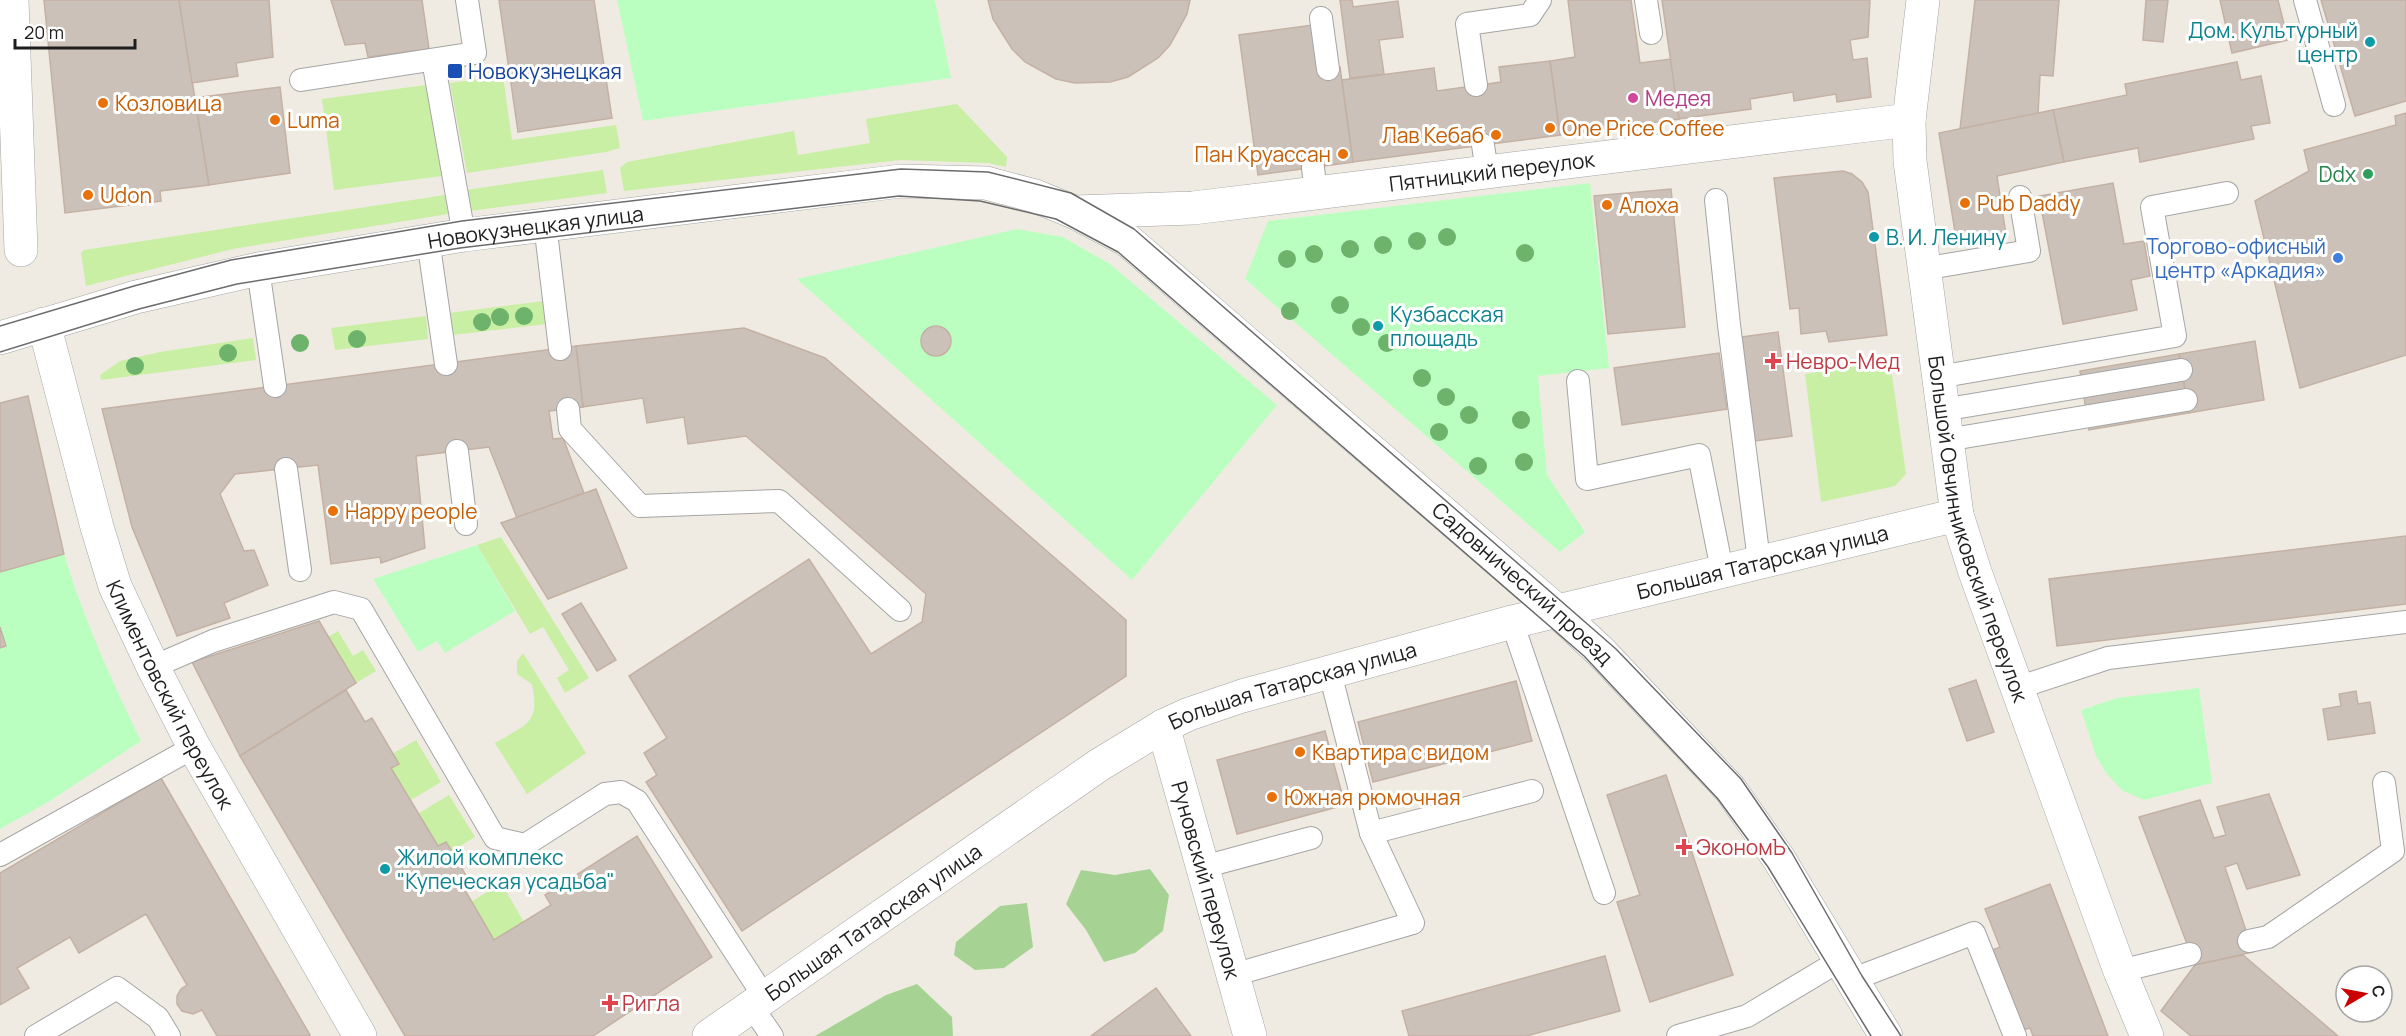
<svg xmlns="http://www.w3.org/2000/svg" width="2406" height="1036" viewBox="0 0 2406 1036" font-family="Manrope,sans-serif">
<style>
.grass{fill:#c8efa3}
.forest{fill:#a6d393}
.park{fill:#bbffc0}
.building{fill:#ccc1b8;stroke:#c3b1a3;stroke-width:1.5}
.lines{fill:none;stroke-linecap:round;stroke-linejoin:round}
.lane-casing{stroke:#a5a5a5;stroke-width:24}
.street-casing{stroke:#a5a5a5;stroke-width:34}
.lane{stroke:#fff;stroke-width:22}
.street{stroke:#fff;stroke-width:33}
.tram{stroke:#6c6c6c;stroke-width:1.5}
.tree{fill:#6db36c}
.culture-dot{fill:#0f9aa8;stroke:#fff;stroke-width:2}
.transit-dot{fill:#1a4fb4;stroke:#fff;stroke-width:2}
.hotel-dot{fill:#d1479c;stroke:#fff;stroke-width:2}
.food-dot{fill:#e8710a;stroke:#fff;stroke-width:2}
.leisure-dot{fill:#2e9e5b;stroke:#fff;stroke-width:2}
.shop-dot{fill:#3f7fe0;stroke:#fff;stroke-width:2}
.health-dot{fill:#e0444e;stroke:#fff;stroke-width:2}
.labels{text-anchor:middle;dominant-baseline:central;stroke-width:6;stroke-linejoin:round;paint-order:stroke}
.culture-label{font-size:21px;fill:#0d838f;stroke:#fff;text-anchor:start}
.transit-label{font-size:21px;fill:#164399;stroke:#fff;text-anchor:start}
.hotel-label{font-size:21px;fill:#b23c85;stroke:#fff;text-anchor:start}
.food-label{font-size:21px;fill:#c56008;stroke:#fff;text-anchor:start}
.street-label{font-size:21px;fill:#1e1e1e;stroke:#fff}
.leisure-label{font-size:21px;fill:#27864d;stroke:#fff;text-anchor:end}
.shop-label{font-size:21px;fill:#366cbe;stroke:#fff;text-anchor:end}
.health-label{font-size:21px;fill:#be3a42;stroke:#fff;text-anchor:start}
</style>
<rect width="100%" height="100%" fill="#f0ebe2"/>
<g class="grass">
<polygon points="503,76 512,140 616,125 620,148 606,152 467,173 450,83"/>
<polygon points="426,85 442,176 334,190 322,99"/>
<polygon points="957,104 1007,157 1006,167 988,163 900,160 624,191 620,168 627,162 794,131 798,155 870,143 866,119"/>
<polygon points="603,170 607,193 469,211 466,190"/>
<polygon points="445,195 448,214 233,249 86,286 81,253 84,250"/>
<polygon points="544,301 546,324 453,335 449,313"/>
<polygon points="426,316 428,339 335,350 331,328"/>
<polygon points="253,338 256,360 101,380 100,375 120,361 160,352"/>
<polygon points="1890,361 1906,474 1895,486 1821,502 1805,374"/>
<polygon points="501,537 589,678 565,693 557,678 569,670 543,627 530,634 477,545"/>
<polygon points="338,631 353,656 363,650 376,671 356,683 328,637"/>
<path d="M523 653 586 753 527 794 495 743C527 724 540 724 532 684L517 674V661Z"/>
<polygon points="416,740 441,782 411,800 391,768 399,764 392,754"/>
<polygon points="449,795 475,837 452,851 446,842 438,846 419,813"/>
<polygon points="501,883 524,922 494,940 471,902"/>
</g>
<g class="forest">
<polygon points="1150,869 1169,895 1163,931 1135,953 1104,962 1086,930 1066,904 1081,870 1115,875"/>
<polygon points="1027,903 1033,947 1004,968 975,970 954,955 956,942 1000,906"/>
<polygon points="917,984 952,1017 953,1036 815,1036 886,995"/>
</g>
<g class="park">
<polygon points="617,0 935,0 951,78 643,121"/>
<polygon points="1590,183 1609,368 1538,376 1547,475 1585,532 1560,552 1245,279 1268,221"/>
<polygon points="1017,229 1063,237 1110,264 1277,405 1132,580 797,279"/>
<polygon points="477,545 515,611 445,653 437,641 418,652 373,579"/>
<path d="M64 554C84 619 111 680 141 741L50 801 0 829V572Z"/>
<polygon points="2199,688 2212,783 2144,800 2123,791 2106,773 2096,756 2081,710 2117,698"/>
</g>
<g class="building">
<polygon points="44,0 179,0 209,185 160,191 161,201 65,213"/>
<polygon points="179,0 269,0 273,57 236,63 238,76 192,83"/>
<polygon points="331,0 422,0 429,49 368,57 365,43 345,45"/>
<polygon points="499,0 594,0 612,118 518,132"/>
<polygon points="988,0 1190,0 1187,14 1170,45 1158,58 1128,77 1110,82 1075,83 1056,79 1025,62 1012,49 993,19"/>
<polygon points="1340,0 1352,0 1353,7 1398,1 1403,37 1379,40 1384,74 1350,78"/>
<polygon points="1568,0 1631,0 1640,63 1671,59 1679,119 1560,135 1550,61 1575,57"/>
<polygon points="1662,0 1870,0 1868,37 1850,40 1853,60 1867,58 1871,97 1837,102 1836,94 1794,101 1793,92 1750,99 1751,109 1679,119"/>
<polygon points="1975,0 2059,0 2053,76 2040,75 2038,114 1960,129"/>
<polygon points="2146,0 2168,0 2163,42 2143,40"/>
<polygon points="2220,0 2278,0 2288,40 2232,53"/>
<polygon points="2321,0 2406,0 2406,101 2355,116"/>
<polygon points="1313,25 1320,70 1340,67 1353,162 1258,175 1239,35"/>
<polygon points="1550,61 1560,135 1353,162 1342,80 1434,68 1437,91 1501,82 1499,67"/>
<polygon points="2237,62 2241,80 2261,76 2270,123 2251,126 2254,139 2140,162 2138,148 2064,162 2053,110 2127,95 2125,84"/>
<polygon points="280,87 290,173 209,185 195,98"/>
<polygon points="2053,110 2064,162 1997,176 2006,235 1957,244 1939,133"/>
<polygon points="2406,113 2406,355 2300,388 2255,201 2309,171 2304,150 2396,125 2395,116"/>
<polygon points="1843,171 1852,174 1862,182 1868,192 1887,335 1829,342 1826,331 1801,334 1799,308 1790,309 1774,178"/>
<polygon points="2113,183 2124,244 2144,241 2150,276 2131,280 2137,310 2063,324 2039,196"/>
<polygon points="1671,189 1685,327 1608,334 1594,196"/>
<circle cx="936" cy="341" r="15"/>
<polygon points="744,328 825,358 1126,620 1126,676 742,931 646,782 657,775 644,753 667,738 629,676 809,559 871,654 922,622 926,594 746,436 688,444 684,417 647,423 643,398 583,407 576,346"/>
<polygon points="1778,332 1792,436 1755,441 1742,337"/>
<polygon points="2255,341 2264,400 2189,413 2179,354"/>
<polygon points="576,346 583,407 549,411 553,439 563,438 584,493 517,518 489,447 416,456 425,548 381,563 380,557 331,564 318,465 235,474 220,494 244,551 254,550 268,585 224,603 230,618 177,636 132,527 102,409"/>
<polygon points="1719,353 1727,409 1622,425 1614,368"/>
<polygon points="2179,354 2189,413 2089,430 2080,371"/>
<polygon points="28,396 64,554 0,572 0,403"/>
<polygon points="596,489 627,568 548,599 501,523"/>
<polygon points="2406,536 2406,604 2057,646 2049,579"/>
<polygon points="581,603 616,660 597,671 562,614"/>
<polygon points="319,621 356,683 240,756 192,662"/>
<polygon points="0,627 6,646 0,648"/>
<polygon points="1976,680 1994,732 1967,741 1949,689"/>
<polygon points="1516,681 1532,741 1373,782 1358,722"/>
<polygon points="346,690 365,722 372,718 399,764 391,768 438,846 446,842 452,851 473,888 466,892 494,940 551,905 545,895 637,836 712,957 593,1036 405,1036 240,756"/>
<polygon points="2356,691 2358,704 2370,702 2375,733 2328,740 2323,709 2341,706 2339,694"/>
<polygon points="1325,731 1345,805 1237,834 1217,760"/>
<polygon points="1666,775 1733,975 1650,1002 1617,902 1640,895 1607,795"/>
<polygon points="161,778 310,1035 309,1036 217,1036 202,1010 193,1014 182,1011 177,1004 177,996 181,989 187,985 146,914 79,953 70,937 17,968 29,988 0,1005 0,873"/>
<polygon points="2269,794 2300,875 2247,889 2237,863 2225,867 2253,952 2195,965 2139,817 2200,800 2214,838 2226,835 2217,807"/>
<polygon points="2050,884 2108,1036 2033,1036 2030,1028 2023,1030 1993,950 2000,947 1985,909"/>
<polygon points="2243,955 2338,1036 2191,1036 2161,1011 2195,965"/>
<polygon points="1605,956 1620,1011 1526,1036 1409,1036 1402,1011"/>
<polygon points="1156,988 1191,1036 1091,1036"/>
</g>
<g class="lines">
<defs>
<g id="lane">
<polyline points="1646,0 1651,33"/>
<polyline points="2305,0 2334,105"/>
<polyline points="1321,18 1328,69"/>
<polyline points="433,60 464,235"/>
<polyline points="301,80 475,53 467,0"/>
<polyline points="1476,85 1467,24 1530,15 1540,0"/>
<polyline points="1483,145 1487,172"/>
<polyline points="1313,168 1316,193"/>
<polyline points="1716,200 1729,325 1759,561"/>
<polyline points="545,224 560,349"/>
<polyline points="428,240 446,364"/>
<polyline points="258,269 275,386"/>
<polyline points="1923,269 2029,251 2020,197"/>
<polyline points="1938,377 2175,336 2152,207 2227,193"/>
<polyline points="1578,381 1587,479 1699,455 1722,570"/>
<polyline points="568,409 570,429 640,506 779,501 900,610"/>
<polyline points="1942,410 2181,370"/>
<polyline points="1946,440 2186,400"/>
<polyline points="457,451 466,524"/>
<polyline points="286,469 300,570"/>
<polyline points="1512,622 1604,893"/>
<polyline points="153,667 213,641 334,602 361,609 495,838 525,845 605,794 621,792 637,801 765,998"/>
<polyline points="1330,673 1371,833 1532,791"/>
<polyline points="2017,688 2108,658 2406,622"/>
<polyline points="0,855 194,747"/>
<polyline points="1203,867 1311,838"/>
<polyline points="2249,941 2268,937 2393,851 2384,783"/>
<polyline points="2120,971 2190,954"/>
<polyline points="1233,975 1413,923 1371,833"/>
<polyline points="1851,980 1974,933 2015,1036"/>
<polyline points="752,1007 772,1036"/>
<polyline points="36,1036 117,988 158,1018 169,1036"/>
<polyline points="1678,1036 1747,1016 1839,961"/>
</g>
<g id="street">
<polyline points="12,0 21,250"/>
<path id="s1" d="M1923 0 1909 120 1910 161 1957 515 1975 572 2120 971 2147 1036"/>
<path id="s2" d="M1076 212 1193 208 1909 120"/>
<path id="s3" d="M44 324 97 527 115 586 153 667 194 747 360 1036"/>
<path id="s4" d="M0 338 136 297 258 269 464 235 901 181 986 183 1035 196 1074 212 1127 240 1557 611 1601 652 1730 789 1779 859 1886 1036"/>
<path id="s5" d="M1163 726 1250 1036"/>
<path id="s6" d="M709 1036 1099 765 1163 726 1189 714 1242 696 1512 622 1957 515"/>
</g>
</defs>
<use href="#lane" class="lane-casing"/>
<use href="#street" class="street-casing"/>
<use href="#lane" class="lane"/>
<use href="#street" class="street"/>
<g class="tram">
<polyline points="0,326 134,286 231,260 462,221 901,169 988,172 1071,193 1134,229 1616,649 1741,779 1792,853 1862,976 1901,1036"/>
<polyline points="0,352 139,309 237,284 460,248 899,196 980,201 1056,219 1118,252 1584,656 1718,799 1768,867 1871,1036"/>
</g>
</g>
<g class="tree">
<circle cx="1447" cy="237" r="9"/>
<circle cx="1417" cy="241" r="9"/>
<circle cx="1383" cy="245" r="9"/>
<circle cx="1350" cy="249" r="9"/>
<circle cx="1525" cy="253" r="9"/>
<circle cx="1314" cy="254" r="9"/>
<circle cx="1287" cy="259" r="9"/>
<circle cx="1340" cy="305" r="9"/>
<circle cx="1290" cy="311" r="9"/>
<circle cx="524" cy="316" r="9"/>
<circle cx="500" cy="317" r="9"/>
<circle cx="482" cy="322" r="9"/>
<circle cx="1361" cy="327" r="9"/>
<circle cx="357" cy="339" r="9"/>
<circle cx="300" cy="343" r="9"/>
<circle cx="1387" cy="343" r="9"/>
<circle cx="228" cy="353" r="9"/>
<circle cx="135" cy="366" r="9"/>
<circle cx="1422" cy="378" r="9"/>
<circle cx="1446" cy="397" r="9"/>
<circle cx="1469" cy="415" r="9"/>
<circle cx="1521" cy="420" r="9"/>
<circle cx="1439" cy="432" r="9"/>
<circle cx="1524" cy="462" r="9"/>
<circle cx="1478" cy="466" r="9"/>
</g>
<g class="culture-dot">
<circle cx="2370" cy="42" r="6"/>
<circle cx="1874" cy="237" r="6"/>
<circle cx="1378" cy="326" r="6"/>
<circle cx="385" cy="869" r="6"/>
</g>
<rect class="transit-dot" x="447" y="63" width="16" height="16" rx="3"/>
<circle class="hotel-dot" cx="1633" cy="98" r="6"/>
<g class="food-dot">
<circle cx="103" cy="103" r="6"/>
<circle cx="275" cy="120" r="6"/>
<circle cx="1550" cy="128" r="6"/>
<circle cx="1496" cy="135" r="6"/>
<circle cx="1343" cy="154" r="6"/>
<circle cx="88" cy="195" r="6"/>
<circle cx="1965" cy="203" r="6"/>
<circle cx="1607" cy="205" r="6"/>
<circle cx="333" cy="511" r="6"/>
<circle cx="1300" cy="752" r="6"/>
<circle cx="1272" cy="797" r="6"/>
</g>
<circle class="leisure-dot" cx="2368" cy="174" r="6"/>
<circle class="shop-dot" cx="2338" cy="258" r="6"/>
<g class="health-dot">
<path d="M1770 352h6v6h6v6h-6v6h-6v-6h-6v-6h6z"/>
<path d="M1681 838h6v6h6v6h-6v6h-6v-6h-6v-6h6z"/>
<path d="M607 994h6v6h6v6h-6v6h-6v-6h-6v-6h6z"/>
</g>
<g class="labels">
<g class="culture-label">
<text x="2358" y="30" text-anchor="end">Дом. Культурный<tspan x="2358" dy="24">центр</tspan></text>
<text x="1886" y="237">В. И. Ленину</text>
<text x="1390" y="314">Кузбасская<tspan x="1390" dy="24">площадь</tspan></text>
<text x="397" y="857">Жилой комплекс<tspan x="397" dy="24">"Купеческая усадьба"</tspan></text>
</g>
<g class="transit-label">
<text x="468" y="71">Новокузнецкая</text>
</g>
<g class="hotel-label">
<text x="1645" y="98">Медея</text>
</g>
<g class="food-label">
<text x="115" y="103">Козловица</text>
<text x="287" y="120">Luma</text>
<text x="1562" y="128">One Price Coffee</text>
<text x="1484" y="135" text-anchor="end">Лав Кебаб</text>
<text x="1331" y="154" text-anchor="end">Пан Круассан</text>
<text x="100" y="195">Udon</text>
<text x="1977" y="203">Pub Daddy</text>
<text x="1619" y="205">Алоха</text>
<text x="345" y="511">Happy people</text>
<text x="1312" y="752">Квартира с видом</text>
<text x="1284" y="797">Южная рюмочная</text>
</g>
<g class="street-label">
<text stroke="none"><textPath href="#s2" startOffset="418">Пятницкий переулок</textPath></text>
<text stroke="none"><textPath href="#s4" startOffset="548">Новокузнецкая улица</textPath></text>
<text stroke="none"><textPath href="#s1" startOffset="537">Большой Овчинниковский переулок</textPath></text>
<text stroke="none"><textPath href="#s6" startOffset="1172">Большая Татарская улица</textPath></text>
<text stroke="none"><textPath href="#s4" startOffset="1678">Садовнический проезд</textPath></text>
<text stroke="none"><textPath href="#s6" startOffset="686">Большая Татарская улица</textPath></text>
<text stroke="none"><textPath href="#s3" startOffset="393">Климентовский переулок</textPath></text>
<text stroke="none"><textPath href="#s5" startOffset="160">Руновский переулок</textPath></text>
<text stroke="none"><textPath href="#s6" startOffset="200">Большая Татарская улица</textPath></text>
</g>
<g class="leisure-label">
<text x="2356" y="174">Ddx</text>
</g>
<g class="shop-label">
<text x="2326" y="246">Торгово-офисный<tspan x="2326" dy="24">центр «Аркадия»</tspan></text>
</g>
<g class="health-label">
<text x="1786" y="361">Невро-Мед</text>
<text x="1696" y="847">ЭкономЪ</text>
<text x="622" y="1003">Ригла</text>
</g>
</g>
<g transform="translate(2364 994) rotate(80)"><circle r="28" fill="#ffffff" stroke="#a5a5a5" stroke-width="1.5"/>
<path d="M0-4.5L10 22L0 15L-10 22Z" fill="#cb0000"/>
<text y="-9" font-size="16" font-weight="bold" text-anchor="middle" fill="#1e1e1e">С</text>
</g>
<path d="M15 39v9h120v-9" fill="none" stroke="#1e1e1e" stroke-width="3"/>
<text x="24" y="39" font-size="18" fill="#1e1e1e" stroke="#ffffff" stroke-width="4.5" paint-order="stroke">20 m</text>
</svg>
